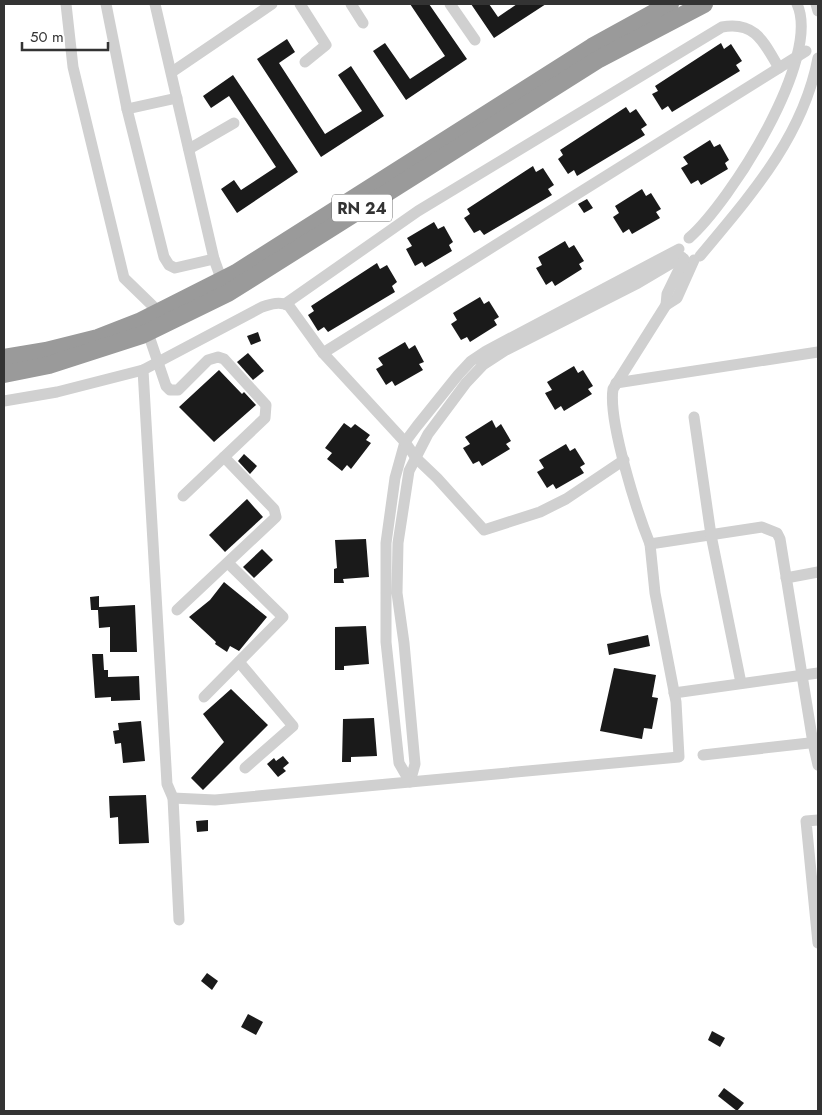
<svg xmlns="http://www.w3.org/2000/svg" width="822" height="1115" viewBox="0 0 822 1115" font-family="Jost,sans-serif">
<style>
.building{fill:#1a1a1a}
.lines{fill:none;stroke-linecap:round;stroke-linejoin:round}
.minor{stroke:#d0d0d0;stroke-width:11}
.highway{stroke:#9a9a9a;stroke-width:18}
.labels{text-anchor:middle;dominant-baseline:central;stroke-width:5;stroke-linejoin:round;paint-order:stroke}
.shield{fill:#fff;stroke:#707070;stroke-width:1}
.shield-label{font-size:16px;font-weight:bold;fill:#333}
</style>
<rect width="100%" height="100%" fill="#fff"/>
<g class="building">
<polygon points="410,4 429,4 467,59 406,100 373,51 385,43 410,79 445,56"/>
<polygon points="471,4 489,4 498,17 517,4 546,4 494,38"/>
<polygon points="287,39 295,52 279,63 325,134 362,111 338,75 351,66 384,116 321,157 257,59"/>
<polygon points="721,43 724,49 731,44 742,61 736,65 740,71 672,112 668,106 662,110 652,94 658,91 655,86"/>
<polygon points="233,75 298,172 237,213 221,189 234,180 241,190 276,167 229,96 211,108 203,96"/>
<polygon points="626,107 630,113 636,109 647,125 641,129 645,135 577,176 574,170 568,174 558,159 563,155 560,150"/>
<polygon points="710,140 714,147 720,144 729,160 725,163 728,169 701,185 698,180 691,184 681,168 688,164 683,157"/>
<polygon points="533,166 536,172 543,168 554,185 548,189 552,195 484,235 480,230 474,233 464,218 470,214 467,209"/>
<polygon points="642,189 646,196 651,193 661,209 656,212 660,218 632,234 629,229 623,233 613,217 619,213 615,206"/>
<polygon points="587,199 593,208 584,213 578,204"/>
<polygon points="434,222 438,229 444,226 453,242 449,245 452,251 425,267 422,262 415,266 406,249 412,246 407,238"/>
<polygon points="565,241 569,248 574,245 584,261 579,264 582,269 555,286 552,281 546,285 536,268 542,265 538,257"/>
<polygon points="377,263 380,269 387,265 397,282 392,286 395,292 328,332 324,327 318,331 308,315 314,311 311,306"/>
<polygon points="480,297 484,304 489,301 499,317 494,320 497,325 470,342 467,337 461,340 451,324 457,320 453,313"/>
<polygon points="258,332 261,341 251,345 247,336"/>
<polygon points="405,342 409,349 415,345 424,362 419,364 423,370 395,386 392,381 386,385 376,369 383,365 378,358"/>
<polygon points="248,353 264,371 253,380 237,362"/>
<polygon points="574,366 578,373 583,370 593,386 588,389 592,394 564,411 561,406 555,410 545,393 552,390 547,382"/>
<polygon points="219,370 242,394 244,392 256,405 214,442 179,407"/>
<polygon points="492,420 496,428 501,424 511,441 506,444 510,449 482,466 479,461 473,464 463,448 470,444 465,437"/>
<polygon points="344,423 351,428 355,424 370,435 366,440 371,443 351,469 347,465 342,471 327,459 332,453 325,448"/>
<polygon points="566,444 570,451 575,448 585,464 580,467 584,473 556,489 553,484 547,488 537,472 544,468 539,460"/>
<polygon points="244,454 257,466 250,474 238,461"/>
<polygon points="247,499 263,517 225,552 209,535"/>
<polygon points="366,539 369,577 343,579 344,583 334,583 334,569 337,568 335,540"/>
<polygon points="262,549 273,560 254,578 243,567"/>
<polygon points="224,582 267,617 239,651 230,646 227,652 215,644 216,642 189,617 210,600"/>
<polygon points="99,596 99,607 135,605 137,652 110,652 110,627 99,628 98,610 91,610 90,597"/>
<polygon points="366,626 369,664 344,666 344,670 335,670 335,627"/>
<polygon points="648,635 650,646 609,655 607,644"/>
<polygon points="92,654 103,654 104,670 108,670 108,677 139,676 140,700 111,701 111,697 95,698"/>
<polygon points="614,668 656,675 652,697 658,698 652,729 644,728 642,739 600,731"/>
<polygon points="231,689 268,725 203,790 191,778 224,742 203,714"/>
<polygon points="374,718 377,756 351,757 351,762 342,762 343,719"/>
<polygon points="141,721 145,761 123,763 121,743 115,744 113,731 119,730 118,723"/>
<polygon points="283,756 289,763 283,768 286,771 278,777 267,764 274,758 276,761"/>
<polygon points="146,795 149,843 119,844 118,817 110,818 109,796"/>
<polygon points="208,820 208,831 197,832 196,821"/>
<polygon points="207,973 218,981 212,990 201,981"/>
<polygon points="248,1014 263,1022 256,1035 241,1027"/>
<polygon points="712,1031 725,1038 720,1047 708,1040"/>
<polygon points="724,1088 744,1103 737,1111 718,1096"/>
</g>
<g class="lines">
<g class="minor">
<polyline points="66,4 73,67 124,278 159,312"/>
<polyline points="106,4 127,109 164,257 169,265 175,268 214,259"/>
<polyline points="155,4 214,259 222,281"/>
<polyline points="300,4 326,45 305,62"/>
<polyline points="351,4 363,23"/>
<polyline points="450,4 475,40"/>
<polyline points="816,4 818,11"/>
<polyline points="172,72 272,4"/>
<polyline points="127,109 177,98"/>
<polyline points="189,149 234,123"/>
<path d="M689 238C730 202 822 58 797 4"/>
<polyline points="679,249 486,351 471,361 458,375 417,426 405,442 395,478 386,543 386,642 399,763 410,782 415,764 404,643 397,593 398,543 409,471 428,434 466,383 483,365 506,350 638,283 682,257"/>
<path d="M700 256C750 196 803 137 818 58"/>
<path d="M694 260 677 298 666 305 613 389C608 421 637 512 650 544L762 527 777 533 780 539 813 743 818 765"/>
<path d="M285 304 418 211 722 27C756 21 764 43 779 68"/>
<polyline points="666,305 667,294 684,259"/>
<polyline points="148,333 166,386 170,390 178,390 208,360 218,357 224,359 266,405 265,418 183,496"/>
<polyline points="323,353 806,51"/>
<polyline points="616,383 818,352"/>
<polyline points="4,401 57,392 143,370"/>
<polyline points="694,417 711,535 741,683"/>
<polyline points="786,578 818,572"/>
<polyline points="177,610 276,517 274,509 224,457"/>
<polyline points="239,662 293,726 245,768"/>
<polyline points="674,693 818,673"/>
<polyline points="204,697 283,617 228,563"/>
<polyline points="703,755 818,742"/>
<polyline points="173,798 215,800 679,757 676,702 655,593 650,544"/>
<polyline points="818,820 806,821 818,943"/>
<path d="M179 920 173 798 167 784 143 370 262 307C271 304 280 301 289 306L323 353 405 442 416 458 437 478 484 530 540 512 566 499 624 460"/>
</g>
<g class="highway">
<polyline points="4,358 46,351 98,338 139,322 236,273 592,47 670,4"/>
<polyline points="4,374 49,365 142,335 228,293 599,59 704,4"/>
</g>
</g>
<g class="labels">
<rect class="shield" x="332" y="194.5" width="60" height="27" rx="4"/>
<g class="shield-label">
<text x="362" y="208">RN 24</text>
</g>
</g>
<rect width="822" height="1115" fill="none" stroke="#333333" stroke-width="10"/>
<path d="M22 42v8h86v-8" fill="none" stroke="#333333" stroke-width="2.5"/>
<text x="30" y="42" font-size="15" fill="#333333" stroke="#ffffff" stroke-width="4" paint-order="stroke">50 m</text>
</svg>
